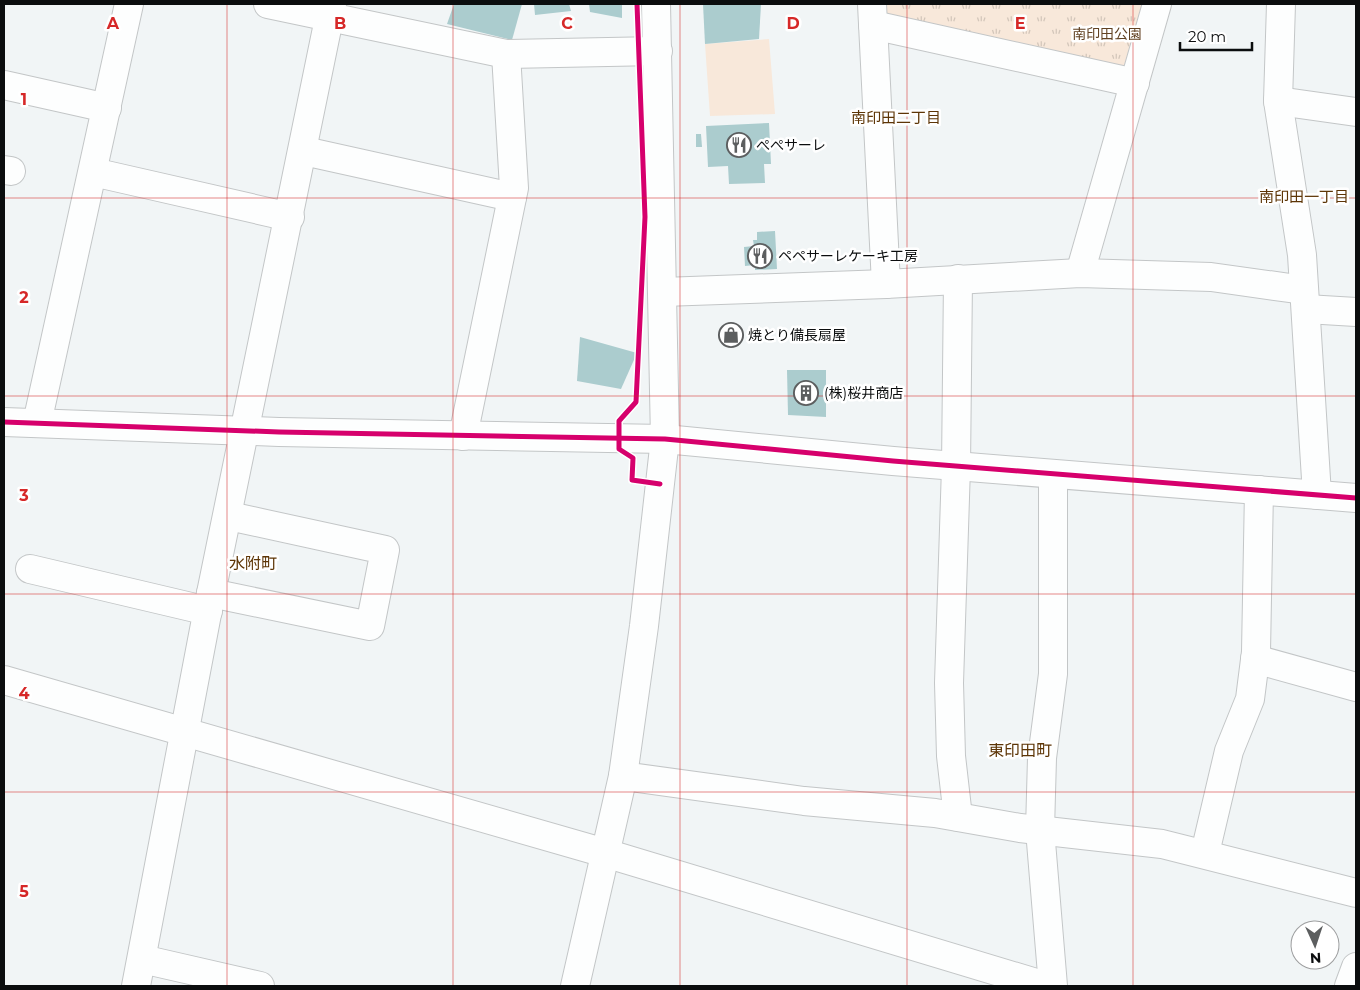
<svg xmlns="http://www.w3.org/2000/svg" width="1360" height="990" viewBox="0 0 1360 990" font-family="Montserrat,'Noto Sans JP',sans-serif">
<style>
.green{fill:#f8e8da}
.park{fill:url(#park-tufts)}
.building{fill:#abccce}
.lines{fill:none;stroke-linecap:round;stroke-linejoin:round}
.minor-casing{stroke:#c3c6c7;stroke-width:30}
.minor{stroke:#fdfefe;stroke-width:28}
.cycleway-casing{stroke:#fff;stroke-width:8}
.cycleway{stroke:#d6006c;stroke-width:5}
.grid{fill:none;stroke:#d62828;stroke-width:1;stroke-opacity:0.55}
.labels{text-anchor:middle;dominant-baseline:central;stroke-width:5;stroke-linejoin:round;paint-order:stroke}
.park-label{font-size:14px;fill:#614122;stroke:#fff}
.poi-label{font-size:14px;fill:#0b0d0e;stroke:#fff;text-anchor:start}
.neighbourhood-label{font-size:15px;fill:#5d3506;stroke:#fff}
.quarter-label{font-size:16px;fill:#5d3506;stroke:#fff}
.grid-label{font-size:16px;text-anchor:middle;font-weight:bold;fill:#d62828;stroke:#fff;stroke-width:5;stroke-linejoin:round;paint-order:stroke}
</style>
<defs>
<pattern id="park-tufts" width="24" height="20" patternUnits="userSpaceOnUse" patternTransform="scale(1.25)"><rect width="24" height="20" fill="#f8e8da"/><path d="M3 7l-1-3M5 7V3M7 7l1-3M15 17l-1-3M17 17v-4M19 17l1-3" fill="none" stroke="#d3c6ba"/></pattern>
</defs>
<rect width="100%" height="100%" fill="#f1f5f6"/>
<polygon class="green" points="769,39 775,114 710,116 705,44"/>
<polygon class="park" points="883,4 1144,4 1129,68 884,14"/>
<g class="building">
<polygon points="454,4 522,4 512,40 447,24"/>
<polygon points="534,4 569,4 571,11 535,15"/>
<polygon points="589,4 622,4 622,18 590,12"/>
<polygon points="703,4 761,4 759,39 705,44"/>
<polygon points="769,123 771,164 764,164 765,183 729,184 728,166 708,167 706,126"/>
<polygon points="696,134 701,134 702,147 696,147"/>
<polygon points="775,231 777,269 755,270 755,265 745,266 744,247 754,246 753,240 757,240 757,232"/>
<polygon points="580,337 637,353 621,389 577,381"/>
<polygon points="787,370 826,370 826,417 788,415"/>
</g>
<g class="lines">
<defs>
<g id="minor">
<polyline points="268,4 506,54 658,51"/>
<polyline points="872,4 886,284"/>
<polyline points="1281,4 1278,101 1302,255 1317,495"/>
<polyline points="873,25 1135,83"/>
<polyline points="4,85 107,108"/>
<polyline points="1278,101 1356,112"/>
<polyline points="304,151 512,197"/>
<polyline points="4,170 11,171"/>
<polyline points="93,172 290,217"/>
<polyline points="1080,273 1157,4"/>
<polyline points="958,279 956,467 949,683 951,756 958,817"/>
<polyline points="663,292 886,284 1080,273 1211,277 1304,290"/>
<polyline points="1306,309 1356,312"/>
<polyline points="4,422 279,432 665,439 893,461 1356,498"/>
<polyline points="37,423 129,4"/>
<polyline points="463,436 514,188 506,54"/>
<polyline points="30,569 208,611"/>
<polyline points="211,593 370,626 385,550 229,516"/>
<polyline points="1255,659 1356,687"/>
<polyline points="4,680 605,853 1046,986"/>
<polyline points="623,776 804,801 935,813 1020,828 1162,844 1356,893"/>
<polyline points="1205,853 1229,751 1250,699 1256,652 1259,490"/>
<polyline points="142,959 260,986"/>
<polyline points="136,986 211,593 332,4"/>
<polyline points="575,986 623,776 644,626 665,439 656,4"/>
<polyline points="1053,986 1040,830 1042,758 1053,674 1053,475"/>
<polyline points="1349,986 1356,967"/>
</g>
</defs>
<use href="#minor" class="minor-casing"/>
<use href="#minor" class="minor"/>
<defs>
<g id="cycleway">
<polyline points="637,4 645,217 636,402 619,421 619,449 633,458 632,480 660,484"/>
<polyline points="4,422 279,432 665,439 893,461 1356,498"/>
</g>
</defs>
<use href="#cycleway" class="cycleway-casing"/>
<use href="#cycleway" class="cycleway"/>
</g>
<path class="grid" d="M227 4V986M453 4V986M680 4V986M907 4V986M1133 4V986M4 198H1356M4 396H1356M4 594H1356M4 792H1356"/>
<defs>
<symbol id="restaurant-ring" viewBox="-11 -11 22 22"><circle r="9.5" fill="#fff" stroke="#5c5e5f" stroke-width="1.5"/><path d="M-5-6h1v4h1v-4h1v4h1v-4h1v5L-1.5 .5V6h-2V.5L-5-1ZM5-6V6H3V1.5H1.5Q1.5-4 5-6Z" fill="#5c5e5f"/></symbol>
<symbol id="shop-ring" viewBox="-11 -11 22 22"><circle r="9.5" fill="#fff" stroke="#5c5e5f" stroke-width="1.5"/><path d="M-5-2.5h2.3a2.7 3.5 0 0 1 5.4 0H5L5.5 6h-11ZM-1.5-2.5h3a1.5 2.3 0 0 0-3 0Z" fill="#5c5e5f"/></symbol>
<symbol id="building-ring" viewBox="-11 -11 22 22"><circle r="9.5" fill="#fff" stroke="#5c5e5f" stroke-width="1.5"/><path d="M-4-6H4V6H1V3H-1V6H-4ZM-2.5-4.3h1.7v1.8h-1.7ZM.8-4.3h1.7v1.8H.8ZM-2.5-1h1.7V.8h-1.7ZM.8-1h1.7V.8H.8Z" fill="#5c5e5f"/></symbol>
</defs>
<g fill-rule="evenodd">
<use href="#restaurant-ring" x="725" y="131" width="28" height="28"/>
<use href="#restaurant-ring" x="746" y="242" width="28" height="28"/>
<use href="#shop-ring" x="717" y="321" width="28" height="28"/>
<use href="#building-ring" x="792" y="379" width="28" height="28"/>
</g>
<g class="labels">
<g class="park-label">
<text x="1107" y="34">南印田公園</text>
</g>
<g class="poi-label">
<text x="756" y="145">ぺぺサーレ</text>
<text x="778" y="256">ペペサーレケーキ工房</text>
<text x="748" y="335">焼とり備長扇屋</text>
<text x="824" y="393">(株)桜井商店</text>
</g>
<g class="neighbourhood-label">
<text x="896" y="117">南印田二丁目</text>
<text x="1304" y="196">南印田一丁目</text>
</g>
<g class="quarter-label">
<text x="253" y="563">水附町</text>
<text x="1020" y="750">東印田町</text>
</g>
</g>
<g class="grid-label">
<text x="113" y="29">A</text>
<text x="340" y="29">B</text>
<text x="567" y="29">C</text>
<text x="793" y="29">D</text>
<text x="1020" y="29">E</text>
<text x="24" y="105">1</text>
<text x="24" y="303">2</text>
<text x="24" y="501">3</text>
<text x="24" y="699">4</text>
<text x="24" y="897">5</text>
</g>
<rect width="1360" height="990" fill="none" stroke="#0b0d0e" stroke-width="10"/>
<g transform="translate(1315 945) rotate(177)"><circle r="24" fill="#ffffff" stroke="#9d9e9f"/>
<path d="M0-4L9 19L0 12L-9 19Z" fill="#5c5e5f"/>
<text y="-8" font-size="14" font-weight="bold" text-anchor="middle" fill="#0b0d0e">N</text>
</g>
<path d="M1180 42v8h72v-8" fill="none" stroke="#0b0d0e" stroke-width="2.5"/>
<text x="1188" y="42" font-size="15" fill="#0b0d0e" stroke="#ffffff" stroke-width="4" paint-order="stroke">20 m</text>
</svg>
